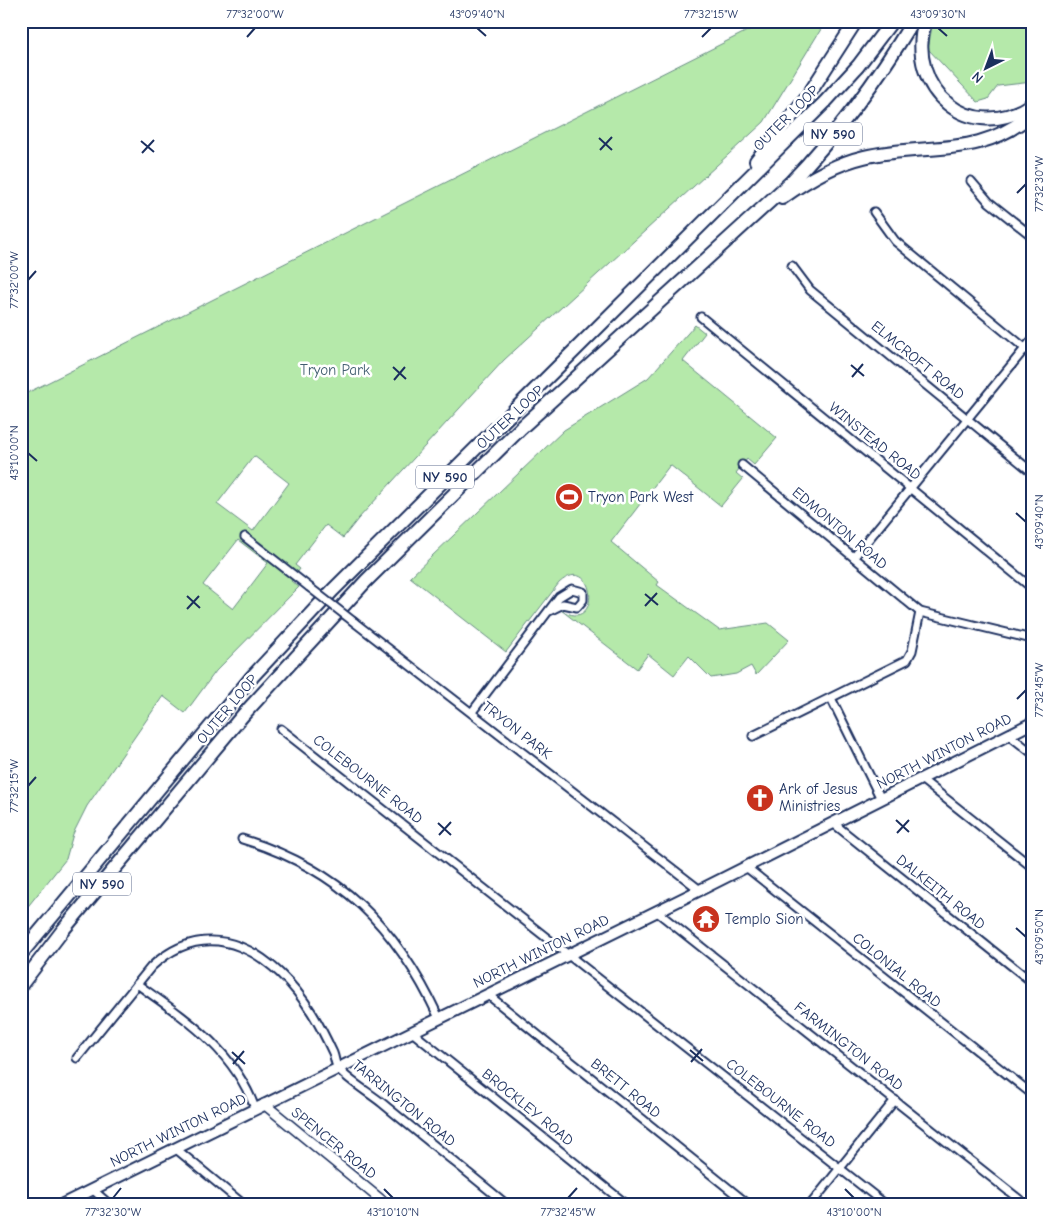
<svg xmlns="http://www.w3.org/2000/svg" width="1053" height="1225" viewBox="0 0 1053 1225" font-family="'Comic Neue',sans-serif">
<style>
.green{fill:#b5e9aa;stroke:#688c84;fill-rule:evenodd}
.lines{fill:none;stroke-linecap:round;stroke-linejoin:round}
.minor-casing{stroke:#1b2f5e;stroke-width:11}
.tertiary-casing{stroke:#1b2f5e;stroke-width:12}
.secondary-casing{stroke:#1b2f5e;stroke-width:14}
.motorway-casing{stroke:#1b2f5e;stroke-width:16}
.minor{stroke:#fff;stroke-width:7}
.tertiary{stroke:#fff;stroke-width:9}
.secondary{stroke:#fff;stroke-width:10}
.motorway{stroke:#fff;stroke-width:12}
.minor-bridge-casing{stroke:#1b2f5e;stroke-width:11;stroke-linecap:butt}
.minor-bridge{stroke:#fff;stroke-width:7}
.ticks{fill:none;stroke:#1b2f5e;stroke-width:2}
.labels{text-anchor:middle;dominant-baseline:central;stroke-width:5;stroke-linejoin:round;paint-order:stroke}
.shield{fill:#fff;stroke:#5f6d8e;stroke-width:1}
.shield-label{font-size:14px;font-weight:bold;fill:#1b2f5e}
.street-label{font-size:15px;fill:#1b2f5e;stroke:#fff}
.park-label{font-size:15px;fill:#425e71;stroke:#fff}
.poi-label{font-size:15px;fill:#1b2f5e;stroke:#fff;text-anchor:start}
.neatline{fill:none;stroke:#1b2f5e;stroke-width:2}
.ticks-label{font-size:12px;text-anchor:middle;fill:#1b2f5e}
</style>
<rect width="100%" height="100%" fill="#fff"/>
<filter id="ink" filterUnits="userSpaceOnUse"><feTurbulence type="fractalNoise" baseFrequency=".02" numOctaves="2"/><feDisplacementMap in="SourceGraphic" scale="10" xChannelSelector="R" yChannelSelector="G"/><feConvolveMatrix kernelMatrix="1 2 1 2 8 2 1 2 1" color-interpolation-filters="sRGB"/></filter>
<g filter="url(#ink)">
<g class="green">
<path d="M767 21H826L764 122 504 360 358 519 343 538 326 525 295 565 300 569 291 581 299 587 216 671 185 713 163 696 87 806 73 834 66 859 21 915V396ZM254 456 289 483 253 531 217 504ZM238 540 268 563 233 609 203 585Z"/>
<polygon points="933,21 1032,21 1032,82 998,86 988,99 978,102 928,49"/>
<path d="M695 325 705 333 683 361 777 438 754 465 747 459 736 473 743 479 721 506 670 465 611 542 659 582 657 585 719 630 768 623 789 640 756 675 751 666 736 674 711 678 689 656 674 675 648 654 637 669 561 610C603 636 596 550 559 583L506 652 410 577 564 430 648 378Z"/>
</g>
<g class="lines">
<defs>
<g id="minor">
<polyline points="971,181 989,202 1032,236"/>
<polyline points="874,212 895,241 1032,354"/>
<polyline points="792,266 810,290 1032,472"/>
<polyline points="701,317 1032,588"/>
<polyline points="742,465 920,612 1032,639"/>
<polyline points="245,537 309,587"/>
<polyline points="854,557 1032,340"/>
<polyline points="354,622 700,890"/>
<polyline points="831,698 881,799"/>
<polyline points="472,712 559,597 572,589 583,592 583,600 577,607 563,604 549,611"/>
<polyline points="281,729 885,1204"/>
<polyline points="1009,735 1032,753"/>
<polyline points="753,736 907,660 912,651 920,612"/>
<polyline points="921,779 1032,867"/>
<polyline points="833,823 1032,982"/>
<path d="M242 839C340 869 396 926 439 1018"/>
<polyline points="746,867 1032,1094"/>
<polyline points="656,911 1025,1204"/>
<path d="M137 984C186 1019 233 1049 255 1108"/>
<polyline points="487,994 748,1204"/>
<polyline points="412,1032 626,1204"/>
<path d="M77 1058 151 967C212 911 275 954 312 1013 320 1026 327 1040 333 1053 335 1058 335 1064 338 1068 347 1080 370 1093 382 1103 423 1137 465 1170 506 1204"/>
<polyline points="175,1148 243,1204"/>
<polyline points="92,1189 109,1204"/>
<polyline points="811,1204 895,1100"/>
</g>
<polyline id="tertiary" points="264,1104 386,1204"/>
<polyline id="secondary" points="63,1204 700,890 1032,723"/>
<g id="motorway">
<path d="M925 21C905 90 971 146 1032 104"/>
<polyline points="756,161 809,94 856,21"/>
<path d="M782 198C807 180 834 164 864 157 925 142 978 160 1032 114"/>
<polyline points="21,954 250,679 333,590 825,102 858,66 892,21"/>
<path d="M21 985 63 930 243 715 366 581 521 428 790 183C837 134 878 79 913 21"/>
</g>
</defs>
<use href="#minor" class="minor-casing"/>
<use href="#tertiary" class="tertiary-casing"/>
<use href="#secondary" class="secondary-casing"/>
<use href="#motorway" class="motorway-casing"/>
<use href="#minor" class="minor"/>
<use href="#tertiary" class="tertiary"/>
<use href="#secondary" class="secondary"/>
<use href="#motorway" class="motorway"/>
<defs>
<polyline id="minor-bridge" points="309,587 354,622"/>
</defs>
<use href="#minor-bridge" class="minor-bridge-casing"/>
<use href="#minor-bridge" class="minor-bridge"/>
</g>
</g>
<path class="ticks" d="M477 28 486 36M938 28 947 36M247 37 255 28M702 37 711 28M599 138 612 150M141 141 154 152M600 150 612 137M142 153 154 140M1017 193 1026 184M28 280 36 271M851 365 864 376M393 367 406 379M852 377 863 364M394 380 405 367M28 453 37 461M1016 513 1026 522M645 594 658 605M187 596 200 608M645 606 657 593M187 609 199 596M1017 699 1026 690M28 786 36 777M896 820 909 832M438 823 451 835M897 833 909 820M439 835 451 822M1016 928 1026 937M690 1050 703 1061M232 1052 245 1064M691 1062 702 1049M233 1064 244 1051M384 1189 393 1198M845 1189 854 1198M113 1198 121 1188M568 1198 577 1188"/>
<defs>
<symbol id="stadium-disc" viewBox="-11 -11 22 22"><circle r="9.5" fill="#c8321e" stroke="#fff"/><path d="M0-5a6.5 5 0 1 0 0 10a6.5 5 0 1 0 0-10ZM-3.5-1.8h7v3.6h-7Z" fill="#fff"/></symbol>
<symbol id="church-disc" viewBox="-11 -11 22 22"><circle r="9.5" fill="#c8321e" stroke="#fff"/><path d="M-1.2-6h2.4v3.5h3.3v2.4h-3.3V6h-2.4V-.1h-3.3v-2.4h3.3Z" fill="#fff"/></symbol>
<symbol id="temple-disc" viewBox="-11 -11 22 22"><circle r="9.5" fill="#c8321e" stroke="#fff"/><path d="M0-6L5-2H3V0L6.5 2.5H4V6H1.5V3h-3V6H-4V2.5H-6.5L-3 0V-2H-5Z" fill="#fff"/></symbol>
</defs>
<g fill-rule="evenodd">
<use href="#stadium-disc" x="553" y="481" width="32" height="32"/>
<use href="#church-disc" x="744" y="782" width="32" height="32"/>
<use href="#temple-disc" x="690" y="903" width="32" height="32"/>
</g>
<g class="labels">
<g class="shield">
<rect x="804" y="122.5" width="58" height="23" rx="4"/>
<rect x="416" y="465.5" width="58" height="23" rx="4"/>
<rect x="73" y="872.5" width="58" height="23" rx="4"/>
</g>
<g class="shield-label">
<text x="833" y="134">NY 590</text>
<text x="445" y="477">NY 590</text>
<text x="102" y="884">NY 590</text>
</g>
<g class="street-label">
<text transform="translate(786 118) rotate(-45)">OUTER LOOP</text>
<text transform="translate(918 360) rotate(39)">ELMCROFT ROAD</text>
<text transform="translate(510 417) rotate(-43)">OUTER LOOP</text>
<text transform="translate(875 441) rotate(39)">WINSTEAD ROAD</text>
<text transform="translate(840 528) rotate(40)">EDMONTON ROAD</text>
<text transform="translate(227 709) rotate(-50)">OUTER LOOP</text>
<text transform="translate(517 730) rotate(38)">TRYON PARK</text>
<text transform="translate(944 751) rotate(-27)">NORTH WINTON ROAD</text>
<text transform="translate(368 779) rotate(38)">COLEBOURNE ROAD</text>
<text transform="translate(941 892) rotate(39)">DALKEITH ROAD</text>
<text transform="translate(541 951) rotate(-26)">NORTH WINTON ROAD</text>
<text transform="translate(897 970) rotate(39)">COLONIAL ROAD</text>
<text transform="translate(849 1046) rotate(38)">FARMINGTON ROAD</text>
<text transform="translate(626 1088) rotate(39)">BRETT ROAD</text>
<text transform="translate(404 1103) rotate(39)">TARRINGTON ROAD</text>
<text transform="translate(781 1103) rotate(38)">COLEBOURNE ROAD</text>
<text transform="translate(528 1107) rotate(39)">BROCKLEY ROAD</text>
<text transform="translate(178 1130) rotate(-26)">NORTH WINTON ROAD</text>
<text transform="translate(334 1143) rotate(39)">SPENCER ROAD</text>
</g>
<g class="park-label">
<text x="335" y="370">Tryon Park</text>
</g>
<g class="poi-label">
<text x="588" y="497">Tryon Park West</text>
<text x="779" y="789">Ark of Jesus<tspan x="779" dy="17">Ministries</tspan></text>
<text x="725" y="919">Templo Sion</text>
</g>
</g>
<rect width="1053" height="1225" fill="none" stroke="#fff" stroke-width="55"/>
<g transform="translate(986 68) rotate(222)" stroke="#ffffff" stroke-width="4" paint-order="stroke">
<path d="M0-4L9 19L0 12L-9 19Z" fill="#1b2f5e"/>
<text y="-8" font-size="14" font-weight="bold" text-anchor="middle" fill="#1b2f5e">N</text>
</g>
<rect x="28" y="28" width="998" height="1170" class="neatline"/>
<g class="ticks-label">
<text x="255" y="18">77°32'00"W</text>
<text x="477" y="18">43°09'40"N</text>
<text x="711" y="18">77°32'15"W</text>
<text x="938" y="18">43°09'30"N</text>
<text transform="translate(1039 184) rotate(-90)" y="4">77°32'30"W</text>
<text transform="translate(14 280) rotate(-90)" y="4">77°32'00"W</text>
<text transform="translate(14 453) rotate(-90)" y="4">43°10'00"N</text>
<text transform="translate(1039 522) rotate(-90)" y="4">43°09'40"N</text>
<text transform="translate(1039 690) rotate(-90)" y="4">77°32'45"W</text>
<text transform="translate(14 786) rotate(-90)" y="4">77°32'15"W</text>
<text transform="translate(1039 937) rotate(-90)" y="4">43°09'50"N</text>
<text x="113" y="1216">77°32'30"W</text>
<text x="393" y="1216">43°10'10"N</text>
<text x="568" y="1216">77°32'45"W</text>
<text x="854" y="1216">43°10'00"N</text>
</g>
</svg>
